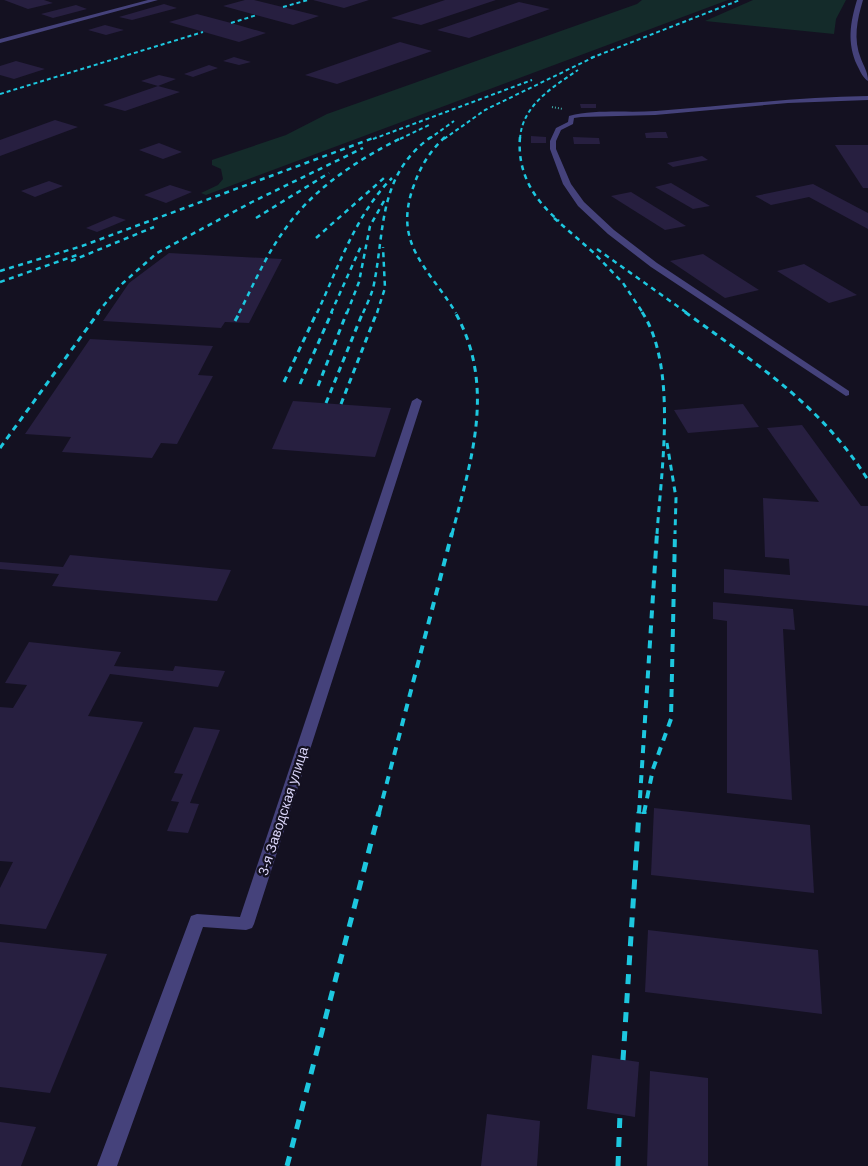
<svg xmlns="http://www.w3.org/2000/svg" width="868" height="1166" viewBox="0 0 868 1166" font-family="Arial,sans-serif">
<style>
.green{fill:#142b2a}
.building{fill:#271f40}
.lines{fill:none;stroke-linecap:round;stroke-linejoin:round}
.path{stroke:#3ea6a3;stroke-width:2;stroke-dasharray:1 2;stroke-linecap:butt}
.service{fill:#45427b;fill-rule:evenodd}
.minor{fill:#45427b;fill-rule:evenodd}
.tertiary{fill:#45427b;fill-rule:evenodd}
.rail-far4{stroke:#1dc7df;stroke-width:2;stroke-dasharray:4 3;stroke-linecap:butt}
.rail-far3{stroke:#1dc7df;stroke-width:2.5;stroke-dasharray:5 4.5;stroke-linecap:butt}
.rail-far2{stroke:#1dc7df;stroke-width:3;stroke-dasharray:6 5;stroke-linecap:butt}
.rail-far1{stroke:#1dc7df;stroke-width:4;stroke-dasharray:8 7;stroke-linecap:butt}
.rail{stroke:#1dc7df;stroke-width:5;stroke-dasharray:10 9;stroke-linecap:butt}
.labels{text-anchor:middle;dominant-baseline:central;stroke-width:4.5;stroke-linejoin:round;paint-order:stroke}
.street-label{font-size:14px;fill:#dbd6fa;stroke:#141121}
</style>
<rect width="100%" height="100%" fill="#141121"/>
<g class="green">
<polygon points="642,0 728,0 206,195 201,193 218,185 223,179 221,169 212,165 212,160 286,135 327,114 637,4"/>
<polygon points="753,0 846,0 836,19 834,34 705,21"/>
</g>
<g class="building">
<polygon points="4,0 44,0 53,3 28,9"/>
<polygon points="245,0 254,0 319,16 293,25 223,6"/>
<polygon points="313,0 369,0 344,8"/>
<polygon points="445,0 496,0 421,25 391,18"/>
<polygon points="519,2 550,9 469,38 437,30"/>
<polygon points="164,4 177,8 132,20 119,17"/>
<polygon points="76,5 87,9 53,18 41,14"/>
<polygon points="197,14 231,23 266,33 239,42 169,22"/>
<polygon points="105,25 124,30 106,35 88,30"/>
<polygon points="400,42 432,51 337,84 305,75"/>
<polygon points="234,57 251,62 239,65 223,61"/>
<polygon points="16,61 45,69 14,79 0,75 0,66"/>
<polygon points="209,65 218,68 193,77 184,74"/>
<polygon points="159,75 176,79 158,86 180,92 125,111 103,105 158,86 141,81"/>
<polygon points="580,104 596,104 596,108 581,108"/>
<polygon points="55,120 78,127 0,156 0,140"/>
<polygon points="657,132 666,132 668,138 646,138 645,133"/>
<polygon points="531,136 546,137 546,143 531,143"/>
<polygon points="573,137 599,138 600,144 574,144"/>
<polygon points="159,143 182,152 163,159 139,150"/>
<polygon points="835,145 868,145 868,188 863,188"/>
<polygon points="702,156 708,160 673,167 667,163"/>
<polygon points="49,181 63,186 35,197 21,191"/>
<polygon points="671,183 710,206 693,209 655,187"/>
<polygon points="813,184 868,213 868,229 809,197 771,205 755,196"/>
<polygon points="170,185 192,192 166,203 144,195"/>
<polygon points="631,192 686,226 665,230 611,196"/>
<polygon points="114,216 126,220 97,232 86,228"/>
<polygon points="169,253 187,254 282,259 249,323 225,322 221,328 103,321 129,283"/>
<polygon points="703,254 759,290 725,298 670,261"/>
<polygon points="804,264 857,295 829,303 777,271"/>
<polygon points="90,339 213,346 198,375 213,376 177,444 161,443 152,458 62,452 71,437 25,434"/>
<polygon points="293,401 391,408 375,457 272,449"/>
<polygon points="743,404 759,427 688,433 674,410"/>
<polygon points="802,425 861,506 868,506 868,606 724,593 724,569 790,575 789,559 765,557 763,498 819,502 767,428"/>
<polygon points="70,555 231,570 217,601 52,586 59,574 0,569 0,562 63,567"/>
<polygon points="713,602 793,609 795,630 783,629 792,800 727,793 727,621 713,619"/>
<polygon points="29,642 121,652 114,666 173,671 175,666 225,671 218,687 110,674 88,716 143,722 46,929 0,924 0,888 13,862 0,861 0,707 13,708 27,685 5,683"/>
<polygon points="194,727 220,730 190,803 199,804 188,833 167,831 179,802 171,801 183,774 174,773"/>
<polygon points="654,808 810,825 814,893 651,875"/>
<polygon points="648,930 818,950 822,1014 645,992"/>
<polygon points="0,942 107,954 50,1093 0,1087"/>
<polygon points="592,1055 639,1062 635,1117 587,1109"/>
<polygon points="650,1071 708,1078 708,1166 647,1166"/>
<polygon points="487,1114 540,1121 537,1166 481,1166"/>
<polygon points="0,1122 36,1127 21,1166 0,1166"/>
</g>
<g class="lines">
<polyline class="path" points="552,107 563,109"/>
<path class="service" d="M868 96V100L788 103 655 115 581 117 574 118 573 124 561 130 556 141V149L571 184 584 202 614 230 657 263 849 391V395L846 396 651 267 608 234 578 206 563 184 550 149V141L556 128 568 122 569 116C597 109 627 113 656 111 727 106 797 97 868 96Z"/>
<g class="minor">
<polygon points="148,0 158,0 0,43 0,39"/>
<polygon points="417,398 422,401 254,924 252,928 246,930 203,927 117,1166 97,1166 191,916 197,914 240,917 412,401"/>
</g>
<path class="tertiary" d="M857 0H863C857 20 853 39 861 59 864 67 868 72 868 81 863 78 860 71 857 65 847 43 850 23 857 0Z"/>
<g class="rail-far4">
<polyline points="283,7 308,0"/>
<polyline points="231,23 257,15"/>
<polyline points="591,58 740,0"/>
<polyline points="0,94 203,32"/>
<polyline points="373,139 532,80"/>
<polyline points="400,139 429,125"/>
<polyline points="429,139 454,121"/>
<polyline points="444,139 485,110 596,56"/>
<path d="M520 139C522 105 553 87 578 70"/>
</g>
<g class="rail-far3">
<path d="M445 137C430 151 420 167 414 185 392 244 428 267 456 313"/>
<path d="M520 137C517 172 533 199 559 221"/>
<polyline points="256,218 329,173"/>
<polyline points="554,218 594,253 623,283 643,313"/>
<polyline points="316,238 384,178"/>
<polyline points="597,249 687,313"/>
<polyline points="71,261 154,227"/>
<polyline points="0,271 82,246 376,137"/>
<polyline points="0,282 77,255"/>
<polyline points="97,313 123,283 157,253 252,202 363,148"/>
<path d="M239 313C253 286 265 257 283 232 312 189 357 160 403 137"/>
<path d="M317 313C338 268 356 214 392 178"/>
<polyline points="331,313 362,244"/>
<polyline points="347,313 359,282 370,226 384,201"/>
<path d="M363 313C367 304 372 294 374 284 385 229 378 175 431 137"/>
<polyline points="377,313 385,288 383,247"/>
</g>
<g class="rail-far2">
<path d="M642 312C678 367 661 471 657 534"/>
<path d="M685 312C755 363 821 405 868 480"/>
<polyline points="235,321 240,312"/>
<polyline points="284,382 317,312"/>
<polyline points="300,384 332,312"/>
<polyline points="318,386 347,312"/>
<polyline points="326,403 363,312"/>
<polyline points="341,404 377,312"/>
<polyline points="667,443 676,498 675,534"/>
<polyline points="0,448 99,312"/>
<path d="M452 534C472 458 496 385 455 312"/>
</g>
<g class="rail-far1">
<polyline points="379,813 452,533"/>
<polyline points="639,813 657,533"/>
<polyline points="644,813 653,769 671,719 675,533"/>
</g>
<g class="rail">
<polyline points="644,814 644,812"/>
<polyline points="623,1060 639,812"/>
<polyline points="287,1166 379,812"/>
<polyline points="618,1166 620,1114"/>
</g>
</g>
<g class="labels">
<g class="street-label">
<text transform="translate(283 811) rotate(-72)">3-я Заводская улица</text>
</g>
</g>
</svg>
